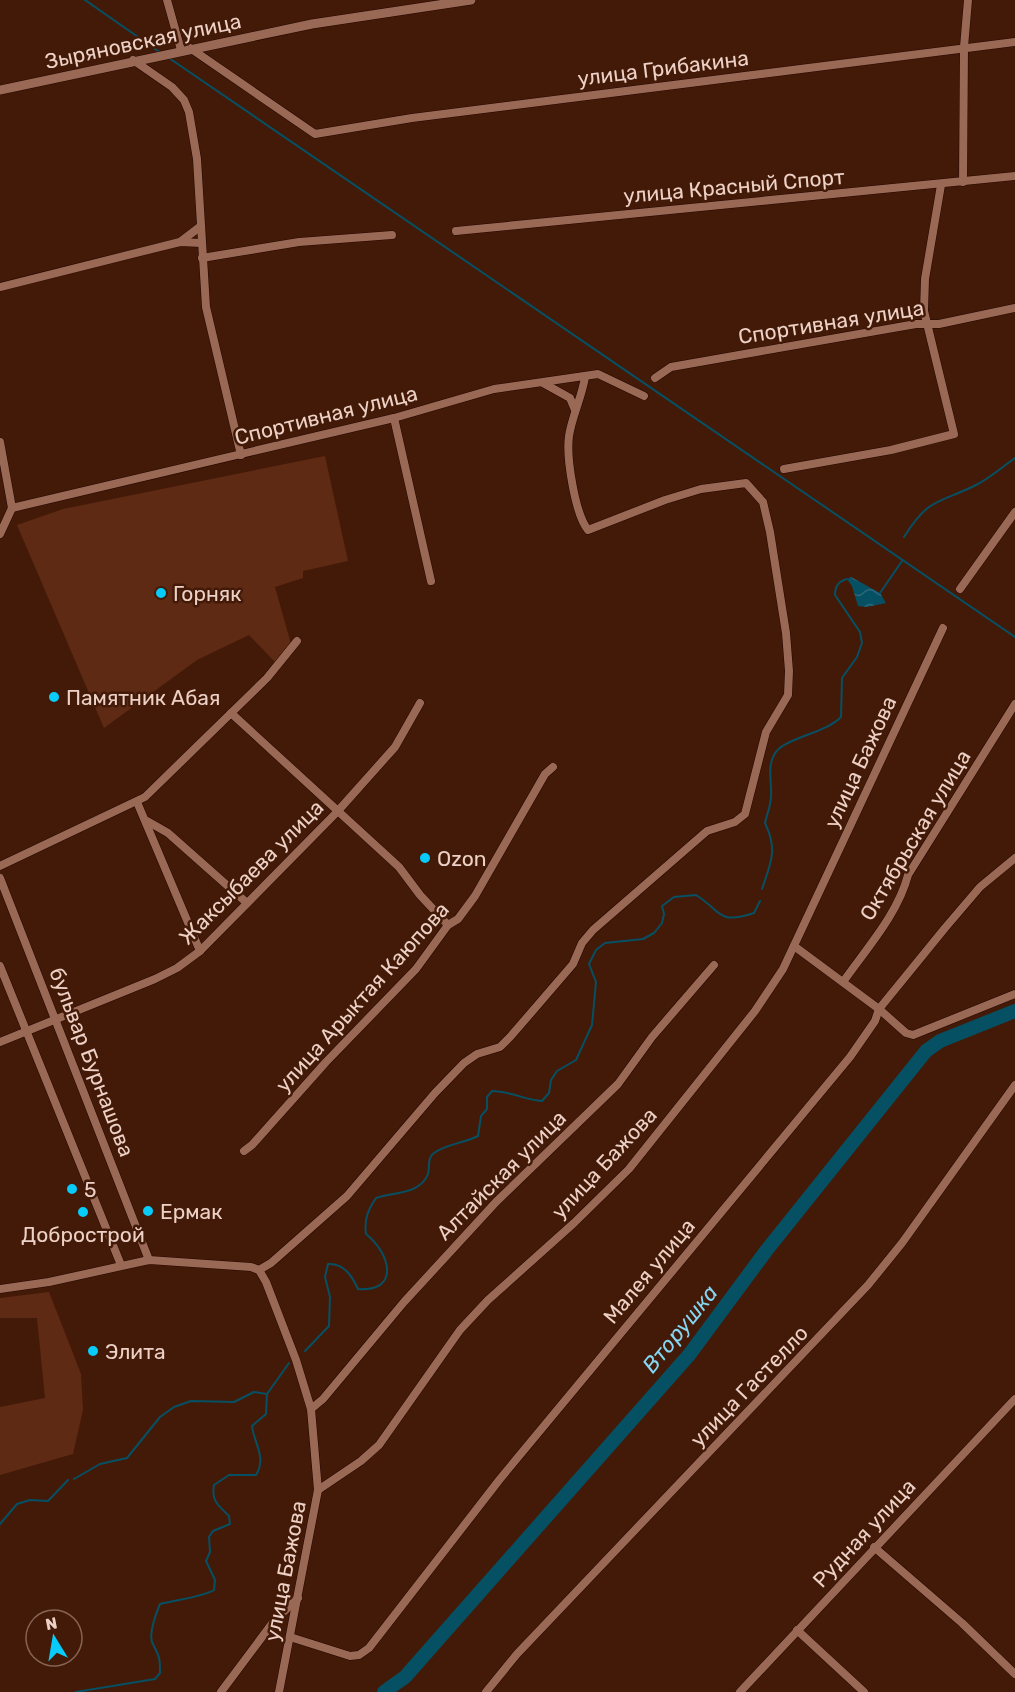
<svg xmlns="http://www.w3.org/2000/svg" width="1015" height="1692" viewBox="0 0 1015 1692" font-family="Rubik,sans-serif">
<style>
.green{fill:#5e2a14}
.water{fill:url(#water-waves)}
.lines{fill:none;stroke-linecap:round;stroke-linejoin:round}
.stream{stroke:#065064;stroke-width:2}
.river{stroke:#065064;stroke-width:14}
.minor-casing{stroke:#240600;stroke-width:9}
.tertiary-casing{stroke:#240600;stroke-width:10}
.minor{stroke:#9a6955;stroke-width:8}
.tertiary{stroke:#9a6955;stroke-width:9}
.poi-dot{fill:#08cbf9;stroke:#431a08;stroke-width:2}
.labels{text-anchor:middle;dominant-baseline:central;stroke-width:5;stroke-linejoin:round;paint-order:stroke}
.street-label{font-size:21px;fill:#edd1c6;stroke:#431a08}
.poi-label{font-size:21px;fill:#edd1c6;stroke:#431a08;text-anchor:start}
.water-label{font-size:22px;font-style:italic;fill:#84d6f3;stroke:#431a08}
</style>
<defs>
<pattern id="water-waves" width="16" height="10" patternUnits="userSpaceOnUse" patternTransform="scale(1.5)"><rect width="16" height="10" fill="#065064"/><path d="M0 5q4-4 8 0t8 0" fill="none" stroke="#2b6879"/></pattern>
</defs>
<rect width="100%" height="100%" fill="#431a08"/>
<g class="green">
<polygon points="325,456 348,561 303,571 303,578 275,587 291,644 275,662 249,635 197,660 104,728 17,525 63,509"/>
<polygon points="49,1292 81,1374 83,1410 73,1454 0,1475 0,1407 45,1398 37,1318 0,1318 0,1298"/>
</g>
<polygon class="water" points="851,577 880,593 886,603 867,607 858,606 852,586 847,579"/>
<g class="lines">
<g class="stream">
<polyline points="85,0 161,53"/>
<polyline points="169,58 1015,637"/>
<path d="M904 537C929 497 938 504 976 485 990 478 1002 467 1015 458"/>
<polyline points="880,593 902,561"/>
<path d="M762 889C771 862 778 850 765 823 767 814 771 805 771 796 772 782 767 768 774 755 782 738 825 734 841 717L842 678 857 657 862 643 860 632 835 595C835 587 838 581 847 579"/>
<path d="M305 1351 329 1326 330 1297 325 1277 328 1264C344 1263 352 1276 358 1289 401 1292 390 1253 366 1234 364 1219 368 1210 376 1198 392 1192 420 1195 428 1174 430 1166 427 1158 434 1153 446 1144 465 1143 478 1136L481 1116 487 1109V1097L492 1091C510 1091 525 1100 542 1101L549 1093 551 1080 557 1071 576 1060 592 1025 596 982 589 964 596 950 605 943 643 939 654 933 662 923 664 914 662 906 674 897 696 895C723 912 717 925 754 913L760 901"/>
<polyline points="74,1479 100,1464 127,1458 160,1417 174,1407 191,1401 234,1402 254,1392 267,1394"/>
<polyline points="0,1524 17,1504 30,1500 48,1501 68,1480"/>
<path d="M76 1692 155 1679 160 1673C160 1655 159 1657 152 1642 149 1633 156 1613 160 1604 175 1600 203 1597 214 1590L215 1580 206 1561 210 1552 209 1537 213 1531 230 1524 229 1516C218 1505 211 1501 214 1485L229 1475H256C267 1457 254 1444 252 1426L266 1414 267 1394 289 1363"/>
</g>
<polyline class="river" points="384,1692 405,1677 689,1355 766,1251 926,1051 940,1041 1015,1011"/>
<defs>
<g id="minor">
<polyline points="167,0 181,50"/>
<polyline points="190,48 315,134 412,118 1015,42"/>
<polyline points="133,60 172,87 184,100 189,112 197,159 206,307 241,455"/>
<polyline points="963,182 964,47 968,0"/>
<polyline points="456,231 1015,176"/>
<polyline points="180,242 201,226"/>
<polyline points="202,258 299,242 392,235"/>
<polyline points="0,287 180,242 201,243"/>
<polyline points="655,378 671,367 916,324 939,324 1015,308"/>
<polyline points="543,383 570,398 575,410"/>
<polyline points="394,418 431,581"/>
<polyline points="0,442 12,508"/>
<polyline points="784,469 891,450 954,434 924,311 925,279 941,185"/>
<polyline points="12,508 394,418 494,389 598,374 644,396"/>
<polyline points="0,534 12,508"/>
<polyline points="960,589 1015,512"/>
<polyline points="231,713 399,867 420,895 448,925"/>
<polyline points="137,802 200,951"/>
<polyline points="147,821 168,833 247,903"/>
<polyline points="0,866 145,797 267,678 297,641"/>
<polyline points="0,878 149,1260"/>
<polyline points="794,946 879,1009 906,1033 913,1035 1015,994"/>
<polyline points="0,966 121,1265"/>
<path d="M843 982C866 949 898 914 908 875L1015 704"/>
<polyline points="0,1042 155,979 177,968 200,951 337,812 395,747 420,703"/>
<polyline points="244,1151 252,1145 326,1062 416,969 448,925 458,919 475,896 545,774 553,767"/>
<path d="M259 1270 271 1263 347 1196 435 1093 464 1063 477 1054 500 1047 511 1036 573 964 582 943 593 930 707 831 735 822 745 814 766 732 788 695 789 671 786 633 770 532 763 502 746 483 701 489 665 500 588 530C575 514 566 457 569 436 572 416 582 397 585 377"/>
<polyline points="0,1289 49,1282 149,1260 251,1267 259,1270 266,1282 296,1360 311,1409 318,1490 279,1692"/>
<polyline points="311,1409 323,1399 404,1302 496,1202 618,1084 652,1037 714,965"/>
<polyline points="318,1490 361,1461 379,1445 460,1330 488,1300 574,1223 629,1169 755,1011 783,969 943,628"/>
<polyline points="874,1547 962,1623 1015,1674"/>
<polyline points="797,1630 864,1692"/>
<polyline points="290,1637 350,1656 359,1655 369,1648 500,1479 850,1057 875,1021 879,1009 945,928 980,887 1015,858"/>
<polyline points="221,1692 274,1621 298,1598"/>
<polyline points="486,1692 517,1654 868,1285 902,1243 1015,1085"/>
<polyline points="740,1692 1015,1399"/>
</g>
<polyline id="tertiary" points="0,90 312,24 471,0"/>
</defs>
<use href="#minor" class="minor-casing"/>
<use href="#tertiary" class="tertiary-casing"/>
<use href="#minor" class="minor"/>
<use href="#tertiary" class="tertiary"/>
</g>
<g class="poi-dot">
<circle cx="161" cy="593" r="6"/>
<circle cx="54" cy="697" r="6"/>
<circle cx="425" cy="858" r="6"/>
<circle cx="72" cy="1189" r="6"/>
<circle cx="148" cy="1211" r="6"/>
<circle cx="83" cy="1212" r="6"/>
<circle cx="93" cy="1351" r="6"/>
</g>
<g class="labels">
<g class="street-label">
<text transform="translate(143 41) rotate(-12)">Зыряновская улица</text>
<text transform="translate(663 68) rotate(-7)">улица Грибакина</text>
<text transform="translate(734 186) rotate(-5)">улица Красный Спорт</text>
<text transform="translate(831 322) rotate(-9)">Спортивная улица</text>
<text transform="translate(326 415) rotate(-14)">Спортивная улица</text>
<text transform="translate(860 762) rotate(-65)">улица Бажова</text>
<text transform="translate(915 835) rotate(-59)">Октябрьская улица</text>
<text transform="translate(251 872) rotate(-45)">Жаксыбаева улица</text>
<text transform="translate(362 997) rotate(-48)">улица Арыктая Каюпова</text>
<text transform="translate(92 1062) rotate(69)">бульвар Бурнашова</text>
<text transform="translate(604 1163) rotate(-47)">улица Бажова</text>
<text transform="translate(501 1175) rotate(-45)">Алтайская улица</text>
<text transform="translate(649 1271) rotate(-50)">Малея улица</text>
<text transform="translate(749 1386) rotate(-46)">улица Гастелло</text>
<text transform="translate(864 1533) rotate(-47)">Рудная улица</text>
<text transform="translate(285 1571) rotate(-79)">улица Бажова</text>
</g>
<g class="poi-label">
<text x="173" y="593">Горняк</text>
<text x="66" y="697">Памятник Абая</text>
<text x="437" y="858">Ozon</text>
<text x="84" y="1189">5</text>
<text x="160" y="1211">Ермак</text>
<text x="83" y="1234" text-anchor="middle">Добрострой</text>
<text x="105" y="1351">Элита</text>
</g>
<g class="water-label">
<text transform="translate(680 1329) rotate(-51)">Вторушка</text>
</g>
</g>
<g transform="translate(54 1638) rotate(349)"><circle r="28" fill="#431a08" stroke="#876354" stroke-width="1.5"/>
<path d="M0-4.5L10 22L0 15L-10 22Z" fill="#08cbf9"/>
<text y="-9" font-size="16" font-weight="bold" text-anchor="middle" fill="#edd1c6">N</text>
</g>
</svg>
